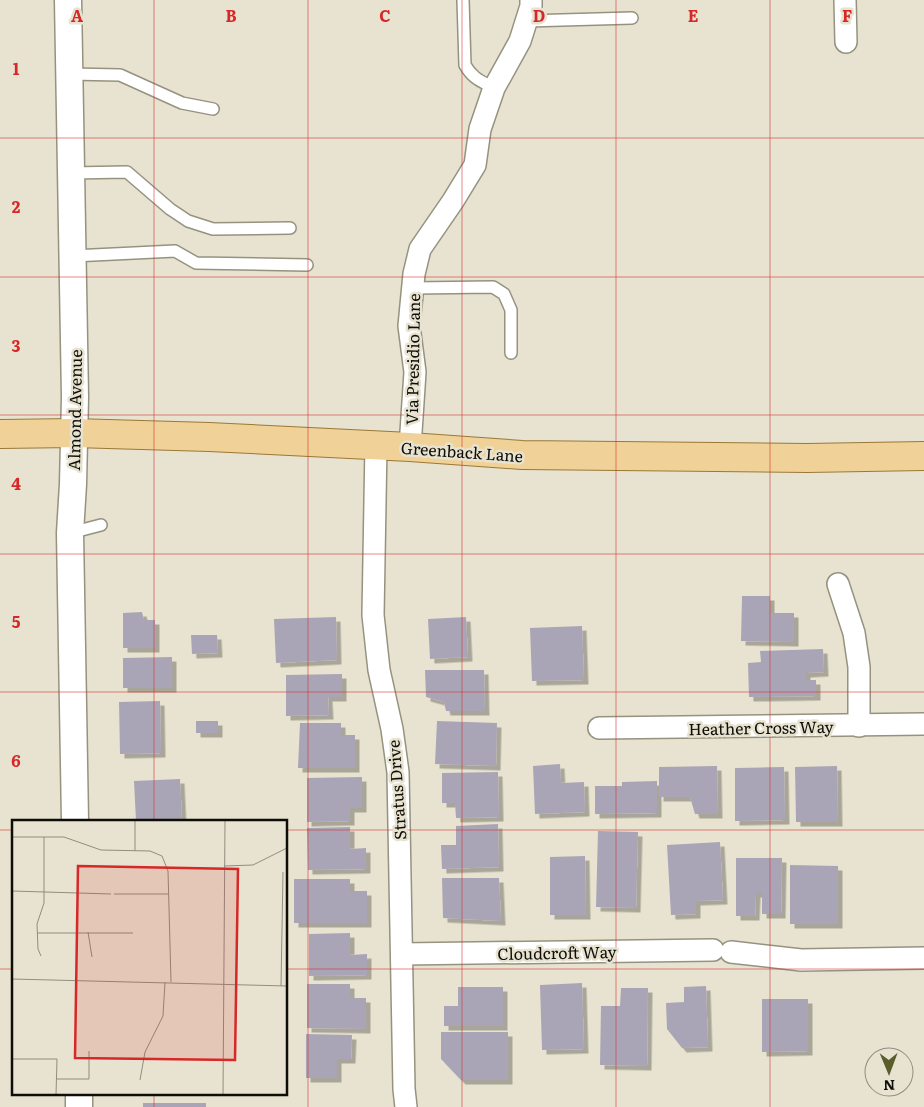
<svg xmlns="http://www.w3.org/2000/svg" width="924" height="1107" viewBox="0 0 924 1107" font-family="Literata,serif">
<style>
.building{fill:#aaa5b6;filter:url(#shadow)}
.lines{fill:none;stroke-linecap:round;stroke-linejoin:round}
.service-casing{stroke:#969280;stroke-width:14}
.minor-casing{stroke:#969280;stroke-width:24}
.tertiary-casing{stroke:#969280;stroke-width:29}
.primary-casing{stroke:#9b7837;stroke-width:30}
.service{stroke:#fff;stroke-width:11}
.minor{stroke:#fff;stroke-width:21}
.tertiary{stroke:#fff;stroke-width:26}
.primary{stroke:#f0d197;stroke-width:28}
.grid{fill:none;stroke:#d62828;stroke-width:1;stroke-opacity:0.55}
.labels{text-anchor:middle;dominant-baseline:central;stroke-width:5;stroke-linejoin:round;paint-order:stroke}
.street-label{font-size:16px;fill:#0f0d07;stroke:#e7e3d0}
.inset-road{fill:none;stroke:#918d80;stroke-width:1}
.view{fill:#d62828;fill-opacity:0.15;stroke:#d62828;stroke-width:2.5}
.inset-edge{fill:none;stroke:#0f0d07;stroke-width:2.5}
.grid-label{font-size:16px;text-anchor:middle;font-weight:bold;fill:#d62828;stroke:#e7e3d0;stroke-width:5;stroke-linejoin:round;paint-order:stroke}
</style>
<defs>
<filter id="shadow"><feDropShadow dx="4.5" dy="4.5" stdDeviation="0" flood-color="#0004"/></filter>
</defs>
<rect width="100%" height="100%" fill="#e7e3d0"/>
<g class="building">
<polygon points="742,596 770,596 770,613 794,613 794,642 741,641"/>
<polygon points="142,612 144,620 155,620 155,648 123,648 123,613"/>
<polygon points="336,617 337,660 276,663 274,619"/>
<polygon points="466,617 468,657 430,659 428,619"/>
<polygon points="582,626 584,680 532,681 530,628"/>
<polygon points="191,635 217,635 218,653 192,654"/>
<polygon points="823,649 824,672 806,673 806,680 816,680 816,696 749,697 748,663 761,662 760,651"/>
<polygon points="172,657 172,688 123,688 123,658"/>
<polygon points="425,670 484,670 485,711 446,711 444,702 426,697"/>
<polygon points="342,674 342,697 328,697 329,715 286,716 286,675"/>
<polygon points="160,701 161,753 120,754 119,702"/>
<rect x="196" y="721" width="22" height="12"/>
<polygon points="437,721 497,723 496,766 435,764"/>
<polygon points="300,723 341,723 341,735 355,735 355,768 298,768"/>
<polygon points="560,764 561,783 584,782 585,812 535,814 533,766"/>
<polygon points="717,766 718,814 695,814 690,797 659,797 659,767"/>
<polygon points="837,766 838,822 796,822 795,767"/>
<polygon points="784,767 785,820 735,821 735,768"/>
<polygon points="498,772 499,817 456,818 455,803 442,803 442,773"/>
<polygon points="362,777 362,808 350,808 350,821 307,822 307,778"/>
<polygon points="180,779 182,821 136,821 134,781"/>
<polygon points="657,781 657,813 595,814 595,786 622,786 622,782"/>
<polygon points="498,824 499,867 442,869 441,845 456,845 456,826"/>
<polygon points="350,827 350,849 366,848 366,869 308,870 307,828"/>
<polygon points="598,831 638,832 636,908 596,907"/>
<polygon points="720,842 723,900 696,901 696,914 671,915 667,845"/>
<polygon points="585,856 586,915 550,915 550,857"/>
<polygon points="736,858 782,858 781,914 762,914 762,893 756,893 755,916 736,916"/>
<polygon points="790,865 838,866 838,924 790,924"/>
<polygon points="442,878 499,878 501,921 443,918"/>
<polygon points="294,879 350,879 350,891 367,891 367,923 294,923"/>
<polygon points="350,933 350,955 367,954 367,975 309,976 309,934"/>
<polygon points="582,983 584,1049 542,1050 540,985"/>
<polygon points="307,984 350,984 350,998 366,998 366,1029 307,1028"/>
<polygon points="706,986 708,1047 682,1048 667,1029 666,1003 684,1002 684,987"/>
<polygon points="458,987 503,987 503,1026 444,1026 444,1006 458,1006"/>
<polygon points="621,988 648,988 647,1066 600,1065 601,1006 620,1006"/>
<polygon points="762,999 808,999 808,1051 762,1052"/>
<polygon points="441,1032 508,1032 508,1080 461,1080 441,1059"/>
<polygon points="306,1034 352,1035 351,1059 337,1059 337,1078 306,1078"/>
<rect x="143" y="1103" width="63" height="4"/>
</g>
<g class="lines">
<defs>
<g id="service">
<path d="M463 0 465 65C473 79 481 81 494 88"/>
<polyline points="527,21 632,18"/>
<polyline points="70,74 120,75 182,103 213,109"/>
<polyline points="71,173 127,172 170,209 188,221 213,229 290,228"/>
<polyline points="73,256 175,251 196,263 307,265"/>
<polyline points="413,288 493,287 504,294 511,310 511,353"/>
<polyline points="70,533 101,525"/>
</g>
<g id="minor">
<polyline points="845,0 846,42"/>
<polyline points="376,445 373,615 379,670 392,729 398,772 404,1089 406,1107"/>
<polyline points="410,447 415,372 409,326 414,274 420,249 453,201 475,165 480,129 494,88 520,41 531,6 531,0"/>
<polyline points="838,584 854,633 859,667 859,726"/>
<polyline points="599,728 924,724"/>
<polyline points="731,952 801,960 924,958"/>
<polyline points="402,954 713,950"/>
</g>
<g id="tertiary">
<polyline points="68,0 75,397 73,484 70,533 75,821"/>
<polyline points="79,1093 79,1107"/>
</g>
<polyline id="primary" points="0,434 74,433 209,437 410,447 522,455 807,458 924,456"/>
</defs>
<use href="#service" class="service-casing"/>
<use href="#minor" class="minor-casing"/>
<use href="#tertiary" class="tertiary-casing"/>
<use href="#primary" class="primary-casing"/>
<use href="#service" class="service"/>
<use href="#minor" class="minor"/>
<use href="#tertiary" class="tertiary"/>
<use href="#primary" class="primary"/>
</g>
<path class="grid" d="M154 0V821M308 0V1107M462 0V1107M616 0V1107M770 0V1107M0 138H924M0 277H924M0 415H924M0 554H924M0 692H924M0 830H14M286 830H924M0 969H14M286 969H924M154 1093V1107"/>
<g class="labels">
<g class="street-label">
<text transform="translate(412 359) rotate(-89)">Via Presidio Lane</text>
<text transform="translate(74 410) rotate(-89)">Almond Avenue</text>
<text transform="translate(462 451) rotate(4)">Greenback Lane</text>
<text transform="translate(761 727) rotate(-1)">Heather Cross Way</text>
<text transform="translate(396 790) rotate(-94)">Stratus Drive</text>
<text transform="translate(557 952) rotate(-1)">Cloudcroft Way</text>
</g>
</g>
<g transform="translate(12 820)">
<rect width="275" height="275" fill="#e7e3d0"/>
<path class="inset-road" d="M123 0V31M0 17H52L89 30 138 31 150 36 156 51 159 162M212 46 241 45 275 28M0 71 99 74M102 74H156M76 112 80 137M25 113H121M29 136 26 129 25 104 32 83V17M0 159 275 166M269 166 271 52M0 239H45L44 275M44 259H77V231M128 260 133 232 151 196 153 162M211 275 213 0"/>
<path class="view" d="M66 46 226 49 223 240 63 238Z"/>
<rect width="275" height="275" class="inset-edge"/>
</g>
<g class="grid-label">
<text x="77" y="22">A</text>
<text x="231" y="22">B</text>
<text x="385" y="22">C</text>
<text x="539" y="22">D</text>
<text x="693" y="22">E</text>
<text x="847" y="22">F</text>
<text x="16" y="75">1</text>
<text x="16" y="213">2</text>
<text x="16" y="352">3</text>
<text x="16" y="490">4</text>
<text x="16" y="628">5</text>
<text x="16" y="767">6</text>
</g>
<g transform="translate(889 1072) rotate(179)"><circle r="24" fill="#e7e3d0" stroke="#918d80"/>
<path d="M0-4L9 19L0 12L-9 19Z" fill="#585d2b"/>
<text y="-8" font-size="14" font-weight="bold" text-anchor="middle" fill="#0f0d07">N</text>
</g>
</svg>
